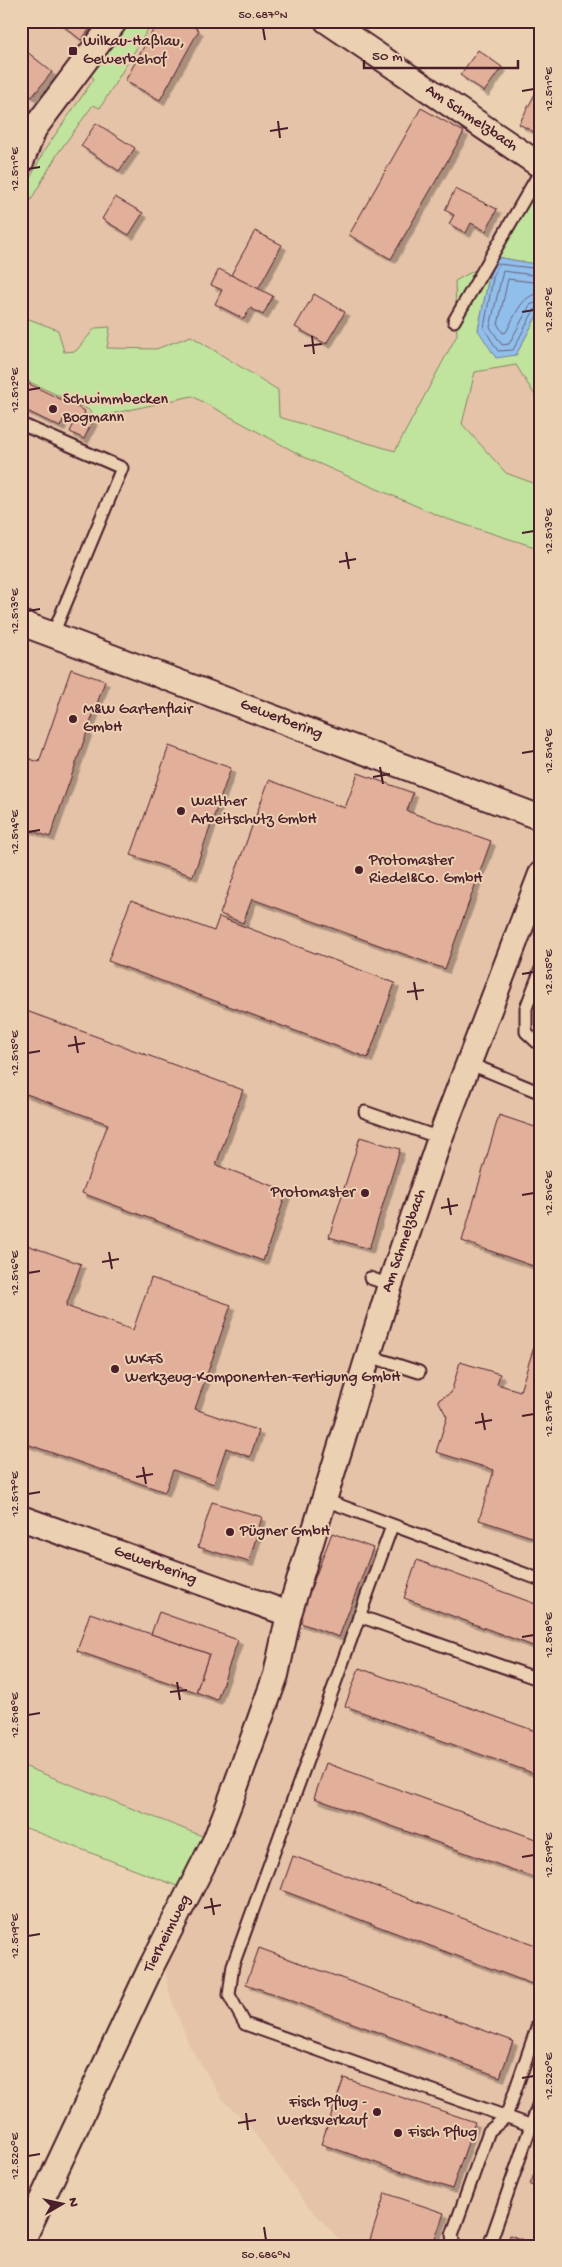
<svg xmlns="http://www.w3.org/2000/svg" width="562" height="2267" viewBox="0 0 562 2267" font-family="'Gochi Hand',sans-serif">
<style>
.built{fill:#e5c3a8}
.green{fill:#c0e49d;stroke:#858264}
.water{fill:#91bfeb;stroke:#757f9e}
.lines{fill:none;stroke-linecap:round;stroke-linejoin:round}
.shore{stroke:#665f78;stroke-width:1}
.building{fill:#e1af9a;stroke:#4a1f2b;filter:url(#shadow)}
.service-casing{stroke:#4a1f2b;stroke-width:15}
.minor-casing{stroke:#4a1f2b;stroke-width:28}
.service{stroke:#ebd0b2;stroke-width:11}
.minor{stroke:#ebd0b2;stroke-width:24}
.ticks{fill:none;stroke:#4a1f2b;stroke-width:2}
.poi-dot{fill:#4a1f2b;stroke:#ebd0b2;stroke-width:2}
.labels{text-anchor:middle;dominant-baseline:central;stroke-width:4;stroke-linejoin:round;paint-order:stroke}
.poi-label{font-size:16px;fill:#4a1f2b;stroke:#ebd0b2;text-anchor:start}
.street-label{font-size:16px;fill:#4a1f2b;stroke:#ebd0b2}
.neatline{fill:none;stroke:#4a1f2b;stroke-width:2}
.ticks-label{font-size:12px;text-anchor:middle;fill:#4a1f2b}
</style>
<defs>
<filter id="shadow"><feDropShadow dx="4.5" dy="4.5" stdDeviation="0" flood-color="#0004"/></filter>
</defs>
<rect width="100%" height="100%" fill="#ebd0b2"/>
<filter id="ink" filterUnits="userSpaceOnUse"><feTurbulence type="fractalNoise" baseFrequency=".02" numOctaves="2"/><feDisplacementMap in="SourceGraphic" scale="10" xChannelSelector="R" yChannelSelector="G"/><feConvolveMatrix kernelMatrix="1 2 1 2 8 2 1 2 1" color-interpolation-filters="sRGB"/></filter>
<g filter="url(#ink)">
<polygon class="built" points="21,21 329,21 541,166 541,2246 346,2246 307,2205 247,2123 223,2100 189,2045 168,1990 165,1966 190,1891 215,1841 21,1765"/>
<g class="green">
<polygon points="153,21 100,108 93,105 58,153 21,217 21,196 44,151 94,79 88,71 126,22"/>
<polygon points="541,178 541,265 496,257"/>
<polygon points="479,268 489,277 478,330 516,355 541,308 541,405 516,365 475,372 462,424 506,473 541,486 541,549 444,518 306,458 192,396 93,418 89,410 21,378 21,316 58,330 64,352 76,351 95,328 110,327 107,348 156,349 191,336 278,390 279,417 395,451 457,335 455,281"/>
<polygon points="21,1765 215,1841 190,1891 21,1826"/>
</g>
<polygon class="water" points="496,257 541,265 541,308 516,355 496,358 478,330 489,277"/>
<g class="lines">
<g class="shore">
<polyline points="541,269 498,264 493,278 484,328 498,351 513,350 534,310 541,307"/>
<polyline points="541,276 503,271 490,327 502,345 509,344 530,305 541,301"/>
<path d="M541 283 508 279 498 325 503 333 506 332C515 317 521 294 541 293"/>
</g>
</g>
<g class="building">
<polygon points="57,21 96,21 81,40"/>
<polygon points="158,21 184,21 199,30 160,100 125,81"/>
<polygon points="21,47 52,72 32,97 21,89"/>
<polygon points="478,50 502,67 484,92 460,75"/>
<polygon points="535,94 541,97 541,136 519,124"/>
<polygon points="421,108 464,132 391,259 349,235"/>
<polygon points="96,123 135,148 119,171 81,146"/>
<polygon points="455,189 497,209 486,231 471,223 466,233 449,224 454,215 445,210"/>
<polygon points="115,197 143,213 129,235 102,219"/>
<polygon points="255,231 282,245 258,289 231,275"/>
<polygon points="219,269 273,296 263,315 250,308 244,319 215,304 222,290 211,285"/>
<polygon points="314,294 345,312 326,344 295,327"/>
<polygon points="21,380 85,411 83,416 93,420 84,439 70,432 74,423 64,418 60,427 21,408"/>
<polygon points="71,669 105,681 50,837 21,827 21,756 39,762"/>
<polygon points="169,746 231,768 193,876 131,855"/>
<polygon points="358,773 413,793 407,811 491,841 445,969 252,899 243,923 220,914 269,780 345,808"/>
<polygon points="131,900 214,931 219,917 395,983 368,1058 108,961"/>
<polygon points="21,1009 243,1090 216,1165 287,1191 263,1261 82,1193 108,1124 21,1092"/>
<polygon points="499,1115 541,1129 541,1244 533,1266 462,1241"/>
<polygon points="360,1137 400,1149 369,1249 329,1237"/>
<polygon points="21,1243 81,1264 66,1306 133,1330 151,1278 231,1305 195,1409 259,1431 250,1457 226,1448 214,1484 173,1470 165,1492 21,1442"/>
<polygon points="540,1328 541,1329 541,1540 479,1520 494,1470 436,1452 447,1417 438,1400 451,1393 460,1362 500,1374 497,1384 520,1391"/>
<polygon points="212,1502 262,1517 249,1562 198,1547"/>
<polygon points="332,1533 373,1548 339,1637 298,1622"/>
<polygon points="417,1560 541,1606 541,1649 404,1598"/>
<polygon points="159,1612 238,1640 217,1700 196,1692 209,1654 151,1634"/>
<polygon points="90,1613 209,1654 196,1692 77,1651"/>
<polygon points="359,1668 541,1733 541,1776 345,1706"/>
<polygon points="326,1763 541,1841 541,1880 314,1798"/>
<polygon points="293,1856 541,1947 541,1960 532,1984 281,1890"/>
<polygon points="259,1948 513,2041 500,2077 246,1984"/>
<polygon points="344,2078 475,2122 452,2189 321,2144"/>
<polygon points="541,2155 541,2188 530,2185"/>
<polygon points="385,2193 444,2213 434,2242 445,2246 379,2246 369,2243"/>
<polygon points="510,2235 538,2246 506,2246"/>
</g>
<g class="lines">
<defs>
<g id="service">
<polyline points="454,321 541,170"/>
<polyline points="21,424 122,468 53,634"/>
<polyline points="541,969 526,1008 526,1032 541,1046"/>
<polyline points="468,1063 541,1093"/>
<polyline points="365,1112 440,1138"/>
<polyline points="370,1278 390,1285"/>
<polyline points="369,1356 419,1372"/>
<polyline points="325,1500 541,1580"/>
<polyline points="392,1526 233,1965 229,1995 245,2024 541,2129"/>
<polyline points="359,1616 541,1680"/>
<polyline points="454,2246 452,2235 489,2131 506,2117 541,2016"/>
<polyline points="489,2246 541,2097"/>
</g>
<g id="minor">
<polyline points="327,21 541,166"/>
<polyline points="21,162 34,129 115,21"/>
<polyline points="21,623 541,818"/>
<polyline points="21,1518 289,1614"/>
<polyline points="21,2244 152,1965 215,1841 230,1802 276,1675 289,1614 390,1285 440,1138 541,874"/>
</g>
</defs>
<use href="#service" class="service-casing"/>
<use href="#minor" class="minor-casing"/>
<use href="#service" class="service"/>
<use href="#minor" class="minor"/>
</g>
</g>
<path class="ticks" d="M263 28 265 40M522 91 534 89M278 121 280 138M270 131 288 128M28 169 40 167M522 312 534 310M312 336 314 354M304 346 322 344M28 390 40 388M522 533 534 531M346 552 349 569M339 562 356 559M28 611 40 609M522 753 534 751M380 767 383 784M373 777 390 774M28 832 40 830M522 974 534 972M414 982 417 1000M407 992 424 990M75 1036 78 1053M68 1046 85 1043M28 1053 40 1051M522 1195 534 1193M448 1198 451 1215M441 1208 458 1205M109 1252 112 1269M102 1262 119 1259M28 1273 40 1271M482 1413 485 1430M522 1416 534 1414M475 1423 492 1420M143 1467 146 1484M136 1477 153 1474M28 1494 40 1492M522 1637 534 1635M177 1682 180 1700M170 1692 187 1690M28 1715 40 1713M522 1857 534 1855M211 1898 214 1915M204 1908 221 1905M28 1936 40 1934M522 2078 534 2076M246 2113 248 2130M238 2123 256 2120M28 2156 40 2154M264 2227 266 2240"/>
<g class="poi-dot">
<rect x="68" y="46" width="10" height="10" rx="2.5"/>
<circle cx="53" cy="409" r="5"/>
<circle cx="73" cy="719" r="5"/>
<circle cx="181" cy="811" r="5"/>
<circle cx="359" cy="870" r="5"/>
<circle cx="365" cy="1193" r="5"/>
<circle cx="115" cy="1369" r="5"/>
<circle cx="230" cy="1532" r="5"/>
<circle cx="377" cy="2112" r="5"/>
<circle cx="398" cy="2133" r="5"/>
</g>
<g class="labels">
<g class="poi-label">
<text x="83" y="42">Wilkau-Haßlau,<tspan x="83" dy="18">Gewerbehof</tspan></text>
<text x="63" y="400">Schwimmbecken<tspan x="63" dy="18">Bogmann</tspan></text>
<text x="83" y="710">M&amp;W Gartenflair<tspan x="83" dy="18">GmbH</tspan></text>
<text x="191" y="802">Walther<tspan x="191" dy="18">Arbeitschutz GmbH</tspan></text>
<text x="369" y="861">Protomaster<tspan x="369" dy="18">Riedel&amp;Co. GmbH</tspan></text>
<text x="355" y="1193" text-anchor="end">Protomaster</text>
<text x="125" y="1360">WKFS<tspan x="125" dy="18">Werkzeug-Komponenten-Fertigung GmbH</tspan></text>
<text x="240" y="1532">Pügner GmbH</text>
<text x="367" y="2103" text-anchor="end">Fisch Pflug -<tspan x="367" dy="18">Werksverkauf</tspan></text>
<text x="408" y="2133">Fisch Pflug</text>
</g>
<g class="street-label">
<text transform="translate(471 119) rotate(34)">Am Schmelzbach</text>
<text transform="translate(281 720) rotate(21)">Gewerbering</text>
<text transform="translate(405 1241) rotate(-71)">Am Schmelzbach</text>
<text transform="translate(155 1566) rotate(20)">Gewerbering</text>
<text transform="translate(168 1934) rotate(-63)">Tierheimweg</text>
</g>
</g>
<rect width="562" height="2267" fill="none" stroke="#ebd0b2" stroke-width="55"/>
<g transform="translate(62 2204) rotate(81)" stroke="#ebd0b2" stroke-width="4" paint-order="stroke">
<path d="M0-4L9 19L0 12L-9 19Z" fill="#4a1f2b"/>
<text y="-8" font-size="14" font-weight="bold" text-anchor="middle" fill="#4a1f2b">N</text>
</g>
<path d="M364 60v8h154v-8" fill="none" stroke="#4a1f2b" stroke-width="2.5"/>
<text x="372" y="60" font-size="15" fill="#4a1f2b" stroke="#ebd0b2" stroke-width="4" paint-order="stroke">50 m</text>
<rect x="28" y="28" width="506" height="2212" class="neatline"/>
<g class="ticks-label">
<text x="263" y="18">50.687°N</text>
<text transform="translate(548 89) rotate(-90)" y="4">12.511°E</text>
<text transform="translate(14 169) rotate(-90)" y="4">12.511°E</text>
<text transform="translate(548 310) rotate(-90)" y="4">12.512°E</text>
<text transform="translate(14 390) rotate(-90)" y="4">12.512°E</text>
<text transform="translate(548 531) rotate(-90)" y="4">12.513°E</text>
<text transform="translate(14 611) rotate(-90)" y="4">12.513°E</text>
<text transform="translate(548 751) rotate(-90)" y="4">12.514°E</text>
<text transform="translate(14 832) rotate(-90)" y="4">12.514°E</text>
<text transform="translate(548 972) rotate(-90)" y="4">12.515°E</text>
<text transform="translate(14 1053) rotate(-90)" y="4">12.515°E</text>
<text transform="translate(548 1193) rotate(-90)" y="4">12.516°E</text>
<text transform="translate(14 1273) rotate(-90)" y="4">12.516°E</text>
<text transform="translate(548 1414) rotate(-90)" y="4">12.517°E</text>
<text transform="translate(14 1494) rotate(-90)" y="4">12.517°E</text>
<text transform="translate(548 1635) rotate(-90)" y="4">12.518°E</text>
<text transform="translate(14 1715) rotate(-90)" y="4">12.518°E</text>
<text transform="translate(548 1855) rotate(-90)" y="4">12.519°E</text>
<text transform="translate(14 1936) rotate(-90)" y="4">12.519°E</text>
<text transform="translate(548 2076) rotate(-90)" y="4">12.520°E</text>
<text transform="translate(14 2156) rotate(-90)" y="4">12.520°E</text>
<text x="266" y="2258">50.686°N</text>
</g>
</svg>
